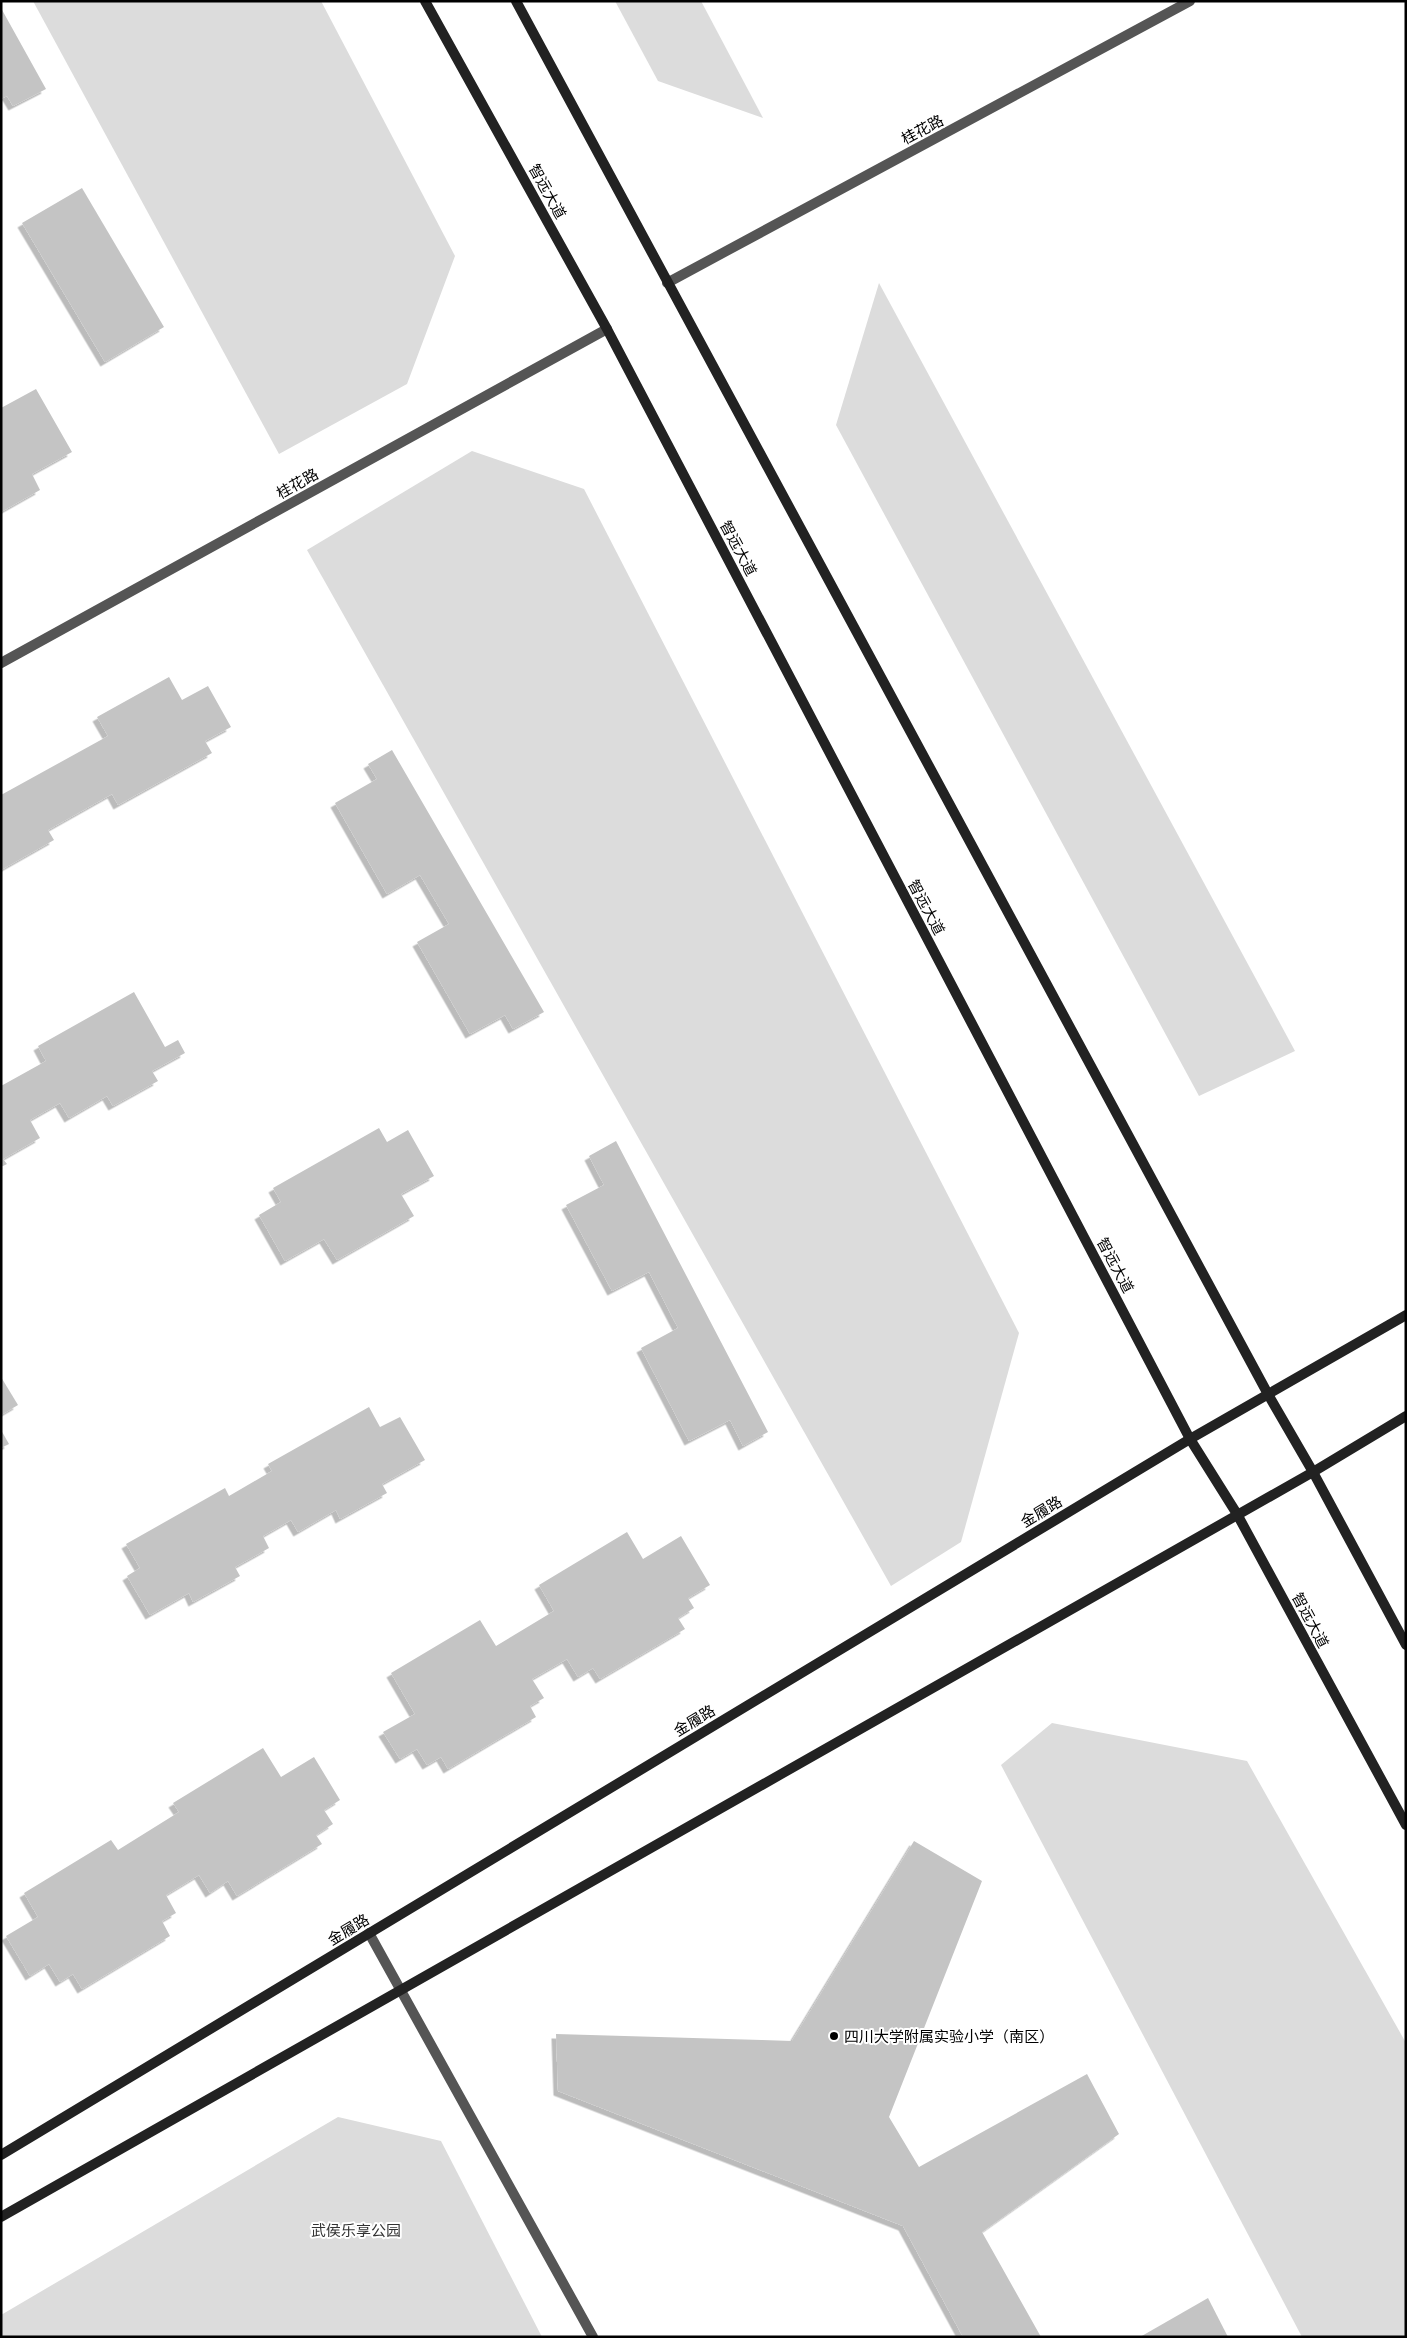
<svg xmlns="http://www.w3.org/2000/svg" width="1407" height="2338" viewBox="0 0 1407 2338" font-family="Barlow,'Noto Sans SC',sans-serif">
<style>
.green{fill:#dcdcdc}
.building{fill:#c4c4c4;filter:url(#shadow)}
.lines{fill:none;stroke-linecap:round;stroke-linejoin:round}
.minor{stroke:#555;stroke-width:10}
.secondary{stroke:#222;stroke-width:10}
.poi-dot{fill:#000;stroke:#fff;stroke-width:2}
.labels{text-anchor:middle;dominant-baseline:central;stroke-width:4;stroke-linejoin:round;paint-order:stroke}
.street-label{font-size:15px;fill:#000;stroke:#fff}
.poi-label{font-size:15px;fill:#000;stroke:#fff;text-anchor:start}
.park-label{font-size:15px;fill:#333;stroke:#fff}
</style>
<defs>
<filter id="shadow"><feDropShadow dx="-4.5" dy="4.5" stdDeviation="0" flood-color="#0004"/></filter>
</defs>
<rect width="100%" height="100%" fill="#fff"/>
<g class="green">
<polygon points="33,1 321,1 455,256 407,384 279,454"/>
<polygon points="615,1 701,1 763,118 658,81"/>
<polygon points="879,283 1295,1051 1199,1096 836,425"/>
<polygon points="472,451 584,489 1019,1333 961,1542 891,1586 307,550"/>
<polygon points="1052,1723 1247,1761 1406,2043 1406,2337 1302,2337 1001,1765"/>
<polygon points="338,2117 441,2141 542,2337 1,2337 1,2315"/>
</g>
<g class="building">
<polygon points="1,8 46,89 13,106 7,96 1,99"/>
<polygon points="82,188 164,327 105,362 22,223"/>
<polygon points="36,389 72,452 32,474 40,490 1,512 1,408"/>
<polygon points="169,677 182,700 208,686 231,727 205,741 212,753 118,805 112,794 48,830 54,840 1,870 1,795 108,736 97,717"/>
<polygon points="392,750 544,1012 513,1029 505,1015 470,1034 417,942 449,924 420,875 387,894 335,803 377,779 368,764"/>
<polygon points="134,992 165,1047 178,1040 185,1053 152,1071 158,1081 113,1106 107,1096 69,1118 60,1103 30,1120 40,1138 3,1159 7,1164 1,1167 1,1086 46,1061 38,1046"/>
<polygon points="379,1128 387,1142 408,1130 434,1176 401,1194 414,1216 337,1260 324,1239 285,1261 259,1215 281,1202 273,1188"/>
<polygon points="616,1141 768,1432 743,1446 730,1420 689,1441 641,1348 678,1328 649,1272 612,1291 566,1205 604,1185 589,1156"/>
<polygon points="1,1377 18,1405 1,1415"/>
<polygon points="369,1407 380,1427 400,1417 425,1460 382,1484 387,1493 340,1519 336,1510 298,1532 291,1520 263,1536 269,1548 235,1567 240,1576 193,1602 189,1593 150,1615 127,1576 140,1568 126,1544 225,1488 229,1496 272,1471 268,1464"/>
<polygon points="1,1430 9,1444 1,1448"/>
<polygon points="627,1532 643,1559 681,1536 710,1585 688,1598 694,1608 678,1618 685,1629 600,1679 593,1668 578,1677 567,1659 532,1679 544,1698 530,1706 536,1717 448,1769 441,1757 427,1765 417,1749 400,1759 383,1732 415,1714 391,1673 480,1620 496,1646 554,1611 539,1585"/>
<polygon points="263,1748 281,1777 314,1757 340,1800 324,1810 333,1824 316,1835 322,1844 237,1896 228,1881 210,1893 199,1875 166,1895 176,1913 162,1921 170,1936 82,1989 73,1974 60,1982 49,1964 30,1976 6,1936 38,1917 24,1893 111,1840 118,1850 179,1812 173,1803"/>
<polygon points="914,1841 982,1881 889,2117 919,2167 1087,2074 1119,2134 982,2232 1041,2337 963,2337 903,2226 558,2091 556,2034 792,2041"/>
<polygon points="1208,2298 1228,2337 1140,2337"/>
</g>
<g class="lines">
<g class="minor">
<polyline points="667,283 1190,1"/>
<polyline points="1,663 607,329"/>
<polyline points="369,1933 593,2337"/>
</g>
<g class="secondary">
<polyline points="425,1 607,329 1190,1439 1237,1514 1406,1825"/>
<polyline points="516,1 1269,1396 1313,1472 1406,1645"/>
<polyline points="1,2155 1190,1439 1406,1315"/>
<polyline points="1,2217 1313,1472 1406,1416"/>
</g>
</g>
<circle class="poi-dot" cx="834" cy="2036" r="5"/>
<g class="labels">
<g class="street-label">
<text transform="translate(922 129) rotate(-28)">桂花路</text>
<text transform="translate(548 191) rotate(61)">智远大道</text>
<text transform="translate(297 483) rotate(-29)">桂花路</text>
<text transform="translate(739 548) rotate(62)">智远大道</text>
<text transform="translate(927 907) rotate(62)">智远大道</text>
<text transform="translate(1116 1265) rotate(62)">智远大道</text>
<text transform="translate(1041 1511) rotate(-31)">金履路</text>
<text transform="translate(1311 1620) rotate(62)">智远大道</text>
<text transform="translate(694 1720) rotate(-31)">金履路</text>
<text transform="translate(348 1929) rotate(-31)">金履路</text>
</g>
<g class="poi-label">
<text x="844" y="2036">四川大学附属实验小学（南区）</text>
</g>
<g class="park-label">
<text x="356" y="2230">武侯乐享公园</text>
</g>
</g>
<rect width="1407" height="2338" fill="none" stroke="#000000" stroke-width="5"/>
</svg>
